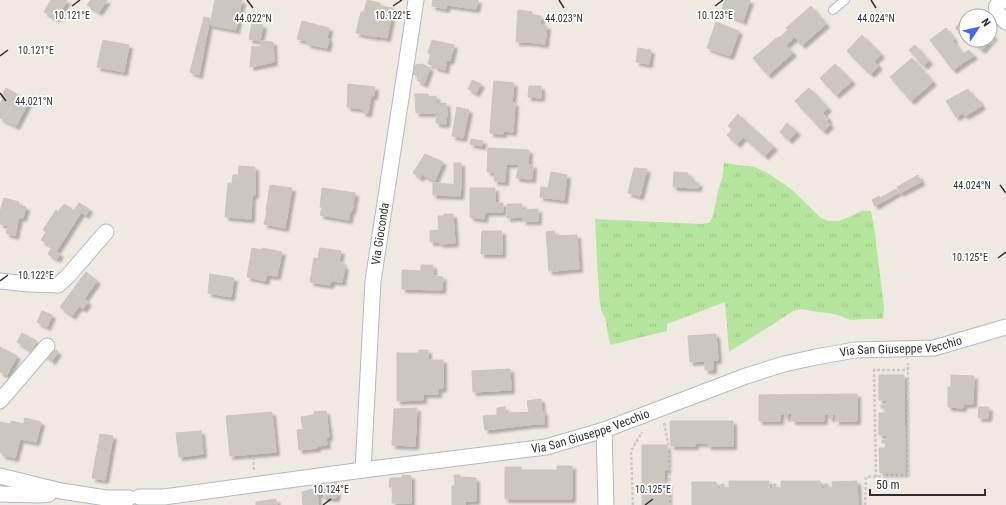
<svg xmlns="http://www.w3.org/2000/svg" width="1006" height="505" viewBox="0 0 1006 505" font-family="'Roboto Condensed',sans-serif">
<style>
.grass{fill:url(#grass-tufts)}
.building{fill:#cbc7bf;stroke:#cbc5ba;filter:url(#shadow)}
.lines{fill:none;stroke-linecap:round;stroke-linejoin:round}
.lane-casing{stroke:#b4b7c1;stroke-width:10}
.street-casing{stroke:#b4b7c1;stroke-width:17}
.path{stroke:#c9c9c9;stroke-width:2.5;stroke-dasharray:3 2;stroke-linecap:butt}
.lane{stroke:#fff;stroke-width:8}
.street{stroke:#fff;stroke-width:15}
.ticks{fill:none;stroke:#2e2e2e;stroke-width:1.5}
.labels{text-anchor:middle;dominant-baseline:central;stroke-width:3.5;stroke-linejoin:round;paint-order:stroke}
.street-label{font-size:12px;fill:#2e2e2e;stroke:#fff}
.ticks-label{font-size:10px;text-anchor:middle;fill:#2e2e2e;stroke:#fff;stroke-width:3.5;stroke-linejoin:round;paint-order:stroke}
</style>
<defs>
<pattern id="grass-tufts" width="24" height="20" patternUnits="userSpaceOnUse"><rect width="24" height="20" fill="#b6e59e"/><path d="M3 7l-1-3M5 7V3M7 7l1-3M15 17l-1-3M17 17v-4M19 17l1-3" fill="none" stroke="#9dc588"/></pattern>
<filter id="shadow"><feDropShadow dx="3.5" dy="3.5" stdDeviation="1" flood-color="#0004"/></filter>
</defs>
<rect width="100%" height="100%" fill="#efe9e1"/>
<polygon class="grass" points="724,163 754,167 766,172 791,189 821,218 829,221 838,221 847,218 862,211 871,211 874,226 884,307 883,319 867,319 851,320 835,314 818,312 801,309 793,311 784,317 729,352 725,302 667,324 667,331 610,345 605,318 601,310 599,296 595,219 700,224 709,223 713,216 719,187 722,179"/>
<g class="building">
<polygon points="51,0 67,0 57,19 44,12"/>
<polygon points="91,0 107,0 99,12 87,5"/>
<polygon points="215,0 242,0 236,30 210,25"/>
<polygon points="367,0 380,3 380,6 393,8 387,38 377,36 377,37 356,33 361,12 364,12"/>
<polygon points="433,0 478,0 476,9 447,5 446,9 432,6"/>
<polygon points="725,0 750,0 743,21 721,12"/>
<polygon points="811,6 826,24 802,45 786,28"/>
<polygon points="518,10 532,12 532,15 527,15 527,42 516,42"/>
<polygon points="968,14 971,16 966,16 966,37 955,28"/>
<polygon points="527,15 541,16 540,25 547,26 545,44 527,42"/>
<polygon points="204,17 210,18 199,75 190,72"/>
<polygon points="302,21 329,28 327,39 329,39 327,48 307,44 307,41 297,39"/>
<polygon points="716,22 739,31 730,56 707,48"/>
<polygon points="252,23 263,25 260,41 249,39"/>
<polygon points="946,28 954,39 953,41 967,60 953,70 930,40"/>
<polygon points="788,30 795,37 786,45 779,38"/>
<polygon points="990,33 994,36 982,50 970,40 990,40"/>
<polygon points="862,35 881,54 866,70 847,51"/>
<polygon points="778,37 793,53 768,75 753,58"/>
<polygon points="103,40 129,45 124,72 97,67"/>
<polygon points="432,40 454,45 450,61 447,60 445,70 434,67 435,65 428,64 431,54 428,53"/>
<polygon points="261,41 273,42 274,62 250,67 252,46 260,47"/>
<polygon points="915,45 929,61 924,66 909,50"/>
<polygon points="638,48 651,50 649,64 636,62"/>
<polygon points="969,50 974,56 967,60 963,54"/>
<polygon points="912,58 933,82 911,101 890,77"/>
<polygon points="874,61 879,66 871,74 866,70"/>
<polygon points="422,64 430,68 424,84 417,80 419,77 413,74 415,65"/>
<polygon points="835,64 852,81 836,95 820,78"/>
<polygon points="472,80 481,84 476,93 468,89"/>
<polygon points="494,81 514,83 512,103 492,103"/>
<polygon points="348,84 375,87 374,96 371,96 368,113 363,113 363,109 347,107"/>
<polygon points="529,86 541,86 541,98 528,97"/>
<polygon points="6,88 29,101 16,126 0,118 0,104 3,98 1,97"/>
<polygon points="809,88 813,92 806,99 802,94"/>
<polygon points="968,89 974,99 977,98 982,106 965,116 963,113 956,117 946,101"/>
<polygon points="813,92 828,108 823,113 829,119 820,128 795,101 802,94 806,99"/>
<polygon points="415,94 428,94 429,97 436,96 437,113 416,113"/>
<polygon points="446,103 447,113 446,124 436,123 437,104"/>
<polygon points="492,103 515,103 513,132 503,131 503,134 490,133"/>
<polygon points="457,107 469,110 463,138 452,136"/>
<polygon points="738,114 746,122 737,131 734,128 732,129 728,126"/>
<polygon points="827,121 830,125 824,131 820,128"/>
<polygon points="746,122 774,147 765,156 737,131"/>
<polygon points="787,123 797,132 789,140 780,132"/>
<polygon points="734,128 743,137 737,144 727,135"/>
<polygon points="471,139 483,141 482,146 470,144"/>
<polygon points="488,148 510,149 510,164 506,164 505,182 494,181 495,172 487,172"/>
<polygon points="510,149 529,150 528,165 510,164"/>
<polygon points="425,154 443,162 437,175 426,169 423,175 422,174 420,178 413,173"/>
<rect x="454" y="163" width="7" height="21"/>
<polygon points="519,165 533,165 532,179 516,178"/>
<polygon points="239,166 255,167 255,184 232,183 233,175 238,175"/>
<polygon points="634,168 647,169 640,196 628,193"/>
<polygon points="426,169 437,175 435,181 423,175"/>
<polygon points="551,172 567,175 564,200 540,197 541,187 548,188"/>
<polygon points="674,172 688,173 688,178 694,179 694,183 699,183 698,188 673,187"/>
<polygon points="918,175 921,182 900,193 897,187"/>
<polygon points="228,183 255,184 255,195 252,195 251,219 225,217"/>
<polygon points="433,183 461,185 460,196 433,195"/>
<polygon points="270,185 292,188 285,228 264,224 267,211 266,211"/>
<polygon points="322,188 355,193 352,211 350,211 349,220 320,215 322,207 320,207"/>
<polygon points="470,188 495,188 495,203 503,203 503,212 485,212 484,219 470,217"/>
<polygon points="896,189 898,192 875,206 872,200 879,196 880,198"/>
<polygon points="4,198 19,202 18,205 26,207 23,218 19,217 17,227 0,224 0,212"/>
<polygon points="79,203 89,209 86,215 81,212 80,214 74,210"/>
<polygon points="64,204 80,214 57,250 41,240 46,232 43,230 56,210 58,212"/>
<polygon points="507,204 522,204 522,210 538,209 538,221 523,221 523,217 507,218"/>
<polygon points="444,214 453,214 455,243 440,244 440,242 430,242 430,231 439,230 438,216 444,216"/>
<polygon points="8,226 17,227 15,236 6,233"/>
<polygon points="482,231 502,231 502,254 481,254"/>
<polygon points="554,231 555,236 577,235 579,269 573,269 571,249 554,250 555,271 549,271 546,232"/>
<polygon points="52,247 57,250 56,252 60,254 57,259 48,254"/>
<polygon points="252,248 262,250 256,279 247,277"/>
<polygon points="262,248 282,252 277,276 267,275 265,281 256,279"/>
<polygon points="320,248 341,251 339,262 343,262 342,266 345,266 342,282 331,281 333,272 329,271 331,261 318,259"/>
<polygon points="571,249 573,269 555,271 554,250"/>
<polygon points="314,258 331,261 329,271 333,272 330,285 310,282"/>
<polygon points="421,265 433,265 433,276 443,277 442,290 402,289 402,270 421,271"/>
<polygon points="86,272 97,281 84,299 79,295 73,302 79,306 72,316 60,307"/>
<polygon points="210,274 234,278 231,297 208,293"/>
<polygon points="79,295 88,302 83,309 73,302"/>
<polygon points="42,311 52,315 47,327 37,322"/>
<polygon points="22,333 37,341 32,351 17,342"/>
<polygon points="716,334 718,360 713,360 713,370 705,370 705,361 690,362 688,336"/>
<polygon points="49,346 58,352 52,361 43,354"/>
<polygon points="0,347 17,356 7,375 0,372"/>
<polygon points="419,350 428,350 428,365 423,364 423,400 397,401 397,353 419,353"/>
<polygon points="428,360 443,360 443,388 438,389 438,394 423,394 423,364 428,365"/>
<polygon points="510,369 511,390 473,392 472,371"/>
<polygon points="879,375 904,375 905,473 880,473 879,448 886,448 886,443 882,443 882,440 887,440 887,435 879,435 879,413 886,413 886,408 881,408 881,405 887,405 887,400 879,400"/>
<polygon points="951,375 974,376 973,404 963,404 963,408 948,407 948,387 951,387"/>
<polygon points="857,394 857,421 836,421 836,414 832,414 832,418 829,418 829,414 824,414 824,421 792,421 792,413 787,414 787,418 785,418 785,414 780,414 780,421 759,421 759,395"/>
<polygon points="541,399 542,412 529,412 527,401"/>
<polygon points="505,407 505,413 535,412 535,424 485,430 483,416 497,415 497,408"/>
<polygon points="979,407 989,407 988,418 978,418"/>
<polygon points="417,408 415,446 392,445 394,409"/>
<polygon points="326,411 329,437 326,437 327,445 317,446 317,448 299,450 297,430 303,429 301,417 314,415 314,412"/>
<polygon points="272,412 276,452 230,456 226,416"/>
<rect x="535" y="412" width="9" height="12"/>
<polygon points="25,418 41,422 36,442 20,439"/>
<polygon points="11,421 24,424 15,458 2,455 3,453 0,452 0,422 11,424"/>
<polygon points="670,421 733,421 733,446 708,446 708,443 695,443 695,446 671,446"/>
<polygon points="201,431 203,454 179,457 176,433"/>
<polygon points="100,434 113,436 105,480 92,478"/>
<polygon points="642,445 667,445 667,470 664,470 664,483 668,483 668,505 642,505"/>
<polygon points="557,466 572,466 572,499 505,499 505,467 521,467 521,470 557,470"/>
<polygon points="402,475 411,476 411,503 392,503 393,487 389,487 390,478 402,478"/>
<polygon points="454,475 460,475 460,477 476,478 476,492 465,492 465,486 455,486"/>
<polygon points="729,481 769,481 769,489 773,489 773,484 776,484 776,489 781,489 781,481 820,481 821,489 825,489 824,484 828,484 828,488 833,488 832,482 857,481 858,505 692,505 692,482 716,482 717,489 721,489 721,484 724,484 724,488 729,488"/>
<polygon points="337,482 336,498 323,497 324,494 318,494 317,488"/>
<polygon points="452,486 465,486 465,492 476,492 476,501 465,501 465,505 452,505"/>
<polygon points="317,488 318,505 303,505 302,492"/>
<polygon points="276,499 277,505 256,505 256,502"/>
</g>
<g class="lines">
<defs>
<polyline id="lane" points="833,10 845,0"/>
<g id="street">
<path d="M1004 0C1002 1 1000 2 998 4 993 10 1002 18 1006 22"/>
<polyline points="0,281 29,284 58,285 68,276 106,232"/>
<polyline points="0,401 47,346"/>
<polyline points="604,430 606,505"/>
<path id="s1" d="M363 470 373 281 416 0"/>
<polyline points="0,476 61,491 106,498 129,498"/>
<polyline points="0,494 41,495 49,494"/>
<path id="s2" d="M139 497H164L363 470 546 447 604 430 746 376 784 364 816 357 855 350 934 348 1006 327"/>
</g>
</defs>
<use href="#lane" class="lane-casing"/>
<use href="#street" class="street-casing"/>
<g class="path">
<polyline points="664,423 669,447 670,505"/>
<polyline points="253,457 254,471"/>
<polyline points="876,477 874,370 908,370"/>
<polyline points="633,505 631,451 642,432"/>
<polyline points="865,505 866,477 908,475 908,363"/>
</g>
<use href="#lane" class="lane"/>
<use href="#street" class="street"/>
</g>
<path class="ticks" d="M247 0 253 8M559 0 564 8M871 0 876 8M72 6 80 0M393 6 402 0M715 6 723 0M0 56 8 50M0 93 6 101M1000 185 1006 193M998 258 1006 252M0 281 8 275M323 505 331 499M645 505 653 499"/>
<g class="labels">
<g class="street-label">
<text stroke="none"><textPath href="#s1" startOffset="237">Via Gioconda</textPath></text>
<text stroke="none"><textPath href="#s2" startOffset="781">Via San Giuseppe Vecchio</textPath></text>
<text stroke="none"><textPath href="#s2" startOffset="457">Via San Giuseppe Vecchio</textPath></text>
</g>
</g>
<g class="ticks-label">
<text x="72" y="19">10.121°E</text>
<text x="393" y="19">10.122°E</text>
<text x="715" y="19">10.123°E</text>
<text x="253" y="22">44.022°N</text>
<text x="564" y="22">44.023°N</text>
<text x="876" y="22">44.024°N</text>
<text x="36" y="54">10.121°E</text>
<text x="34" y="105">44.021°N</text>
<text x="972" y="189">44.024°N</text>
<text x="970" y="261">10.125°E</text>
<text x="36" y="279">10.122°E</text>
<text x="331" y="493">10.124°E</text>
<text x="653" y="493">10.125°E</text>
</g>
<g transform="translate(978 28) rotate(55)"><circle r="19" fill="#ffffff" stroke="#ababab"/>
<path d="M0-3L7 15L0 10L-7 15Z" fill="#4264fb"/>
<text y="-6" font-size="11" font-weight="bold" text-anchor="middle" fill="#2e2e2e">N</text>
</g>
<path d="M870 489v6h115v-6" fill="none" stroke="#2e2e2e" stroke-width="2"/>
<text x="876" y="489" font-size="12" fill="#2e2e2e" stroke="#ffffff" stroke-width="3" paint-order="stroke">50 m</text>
</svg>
